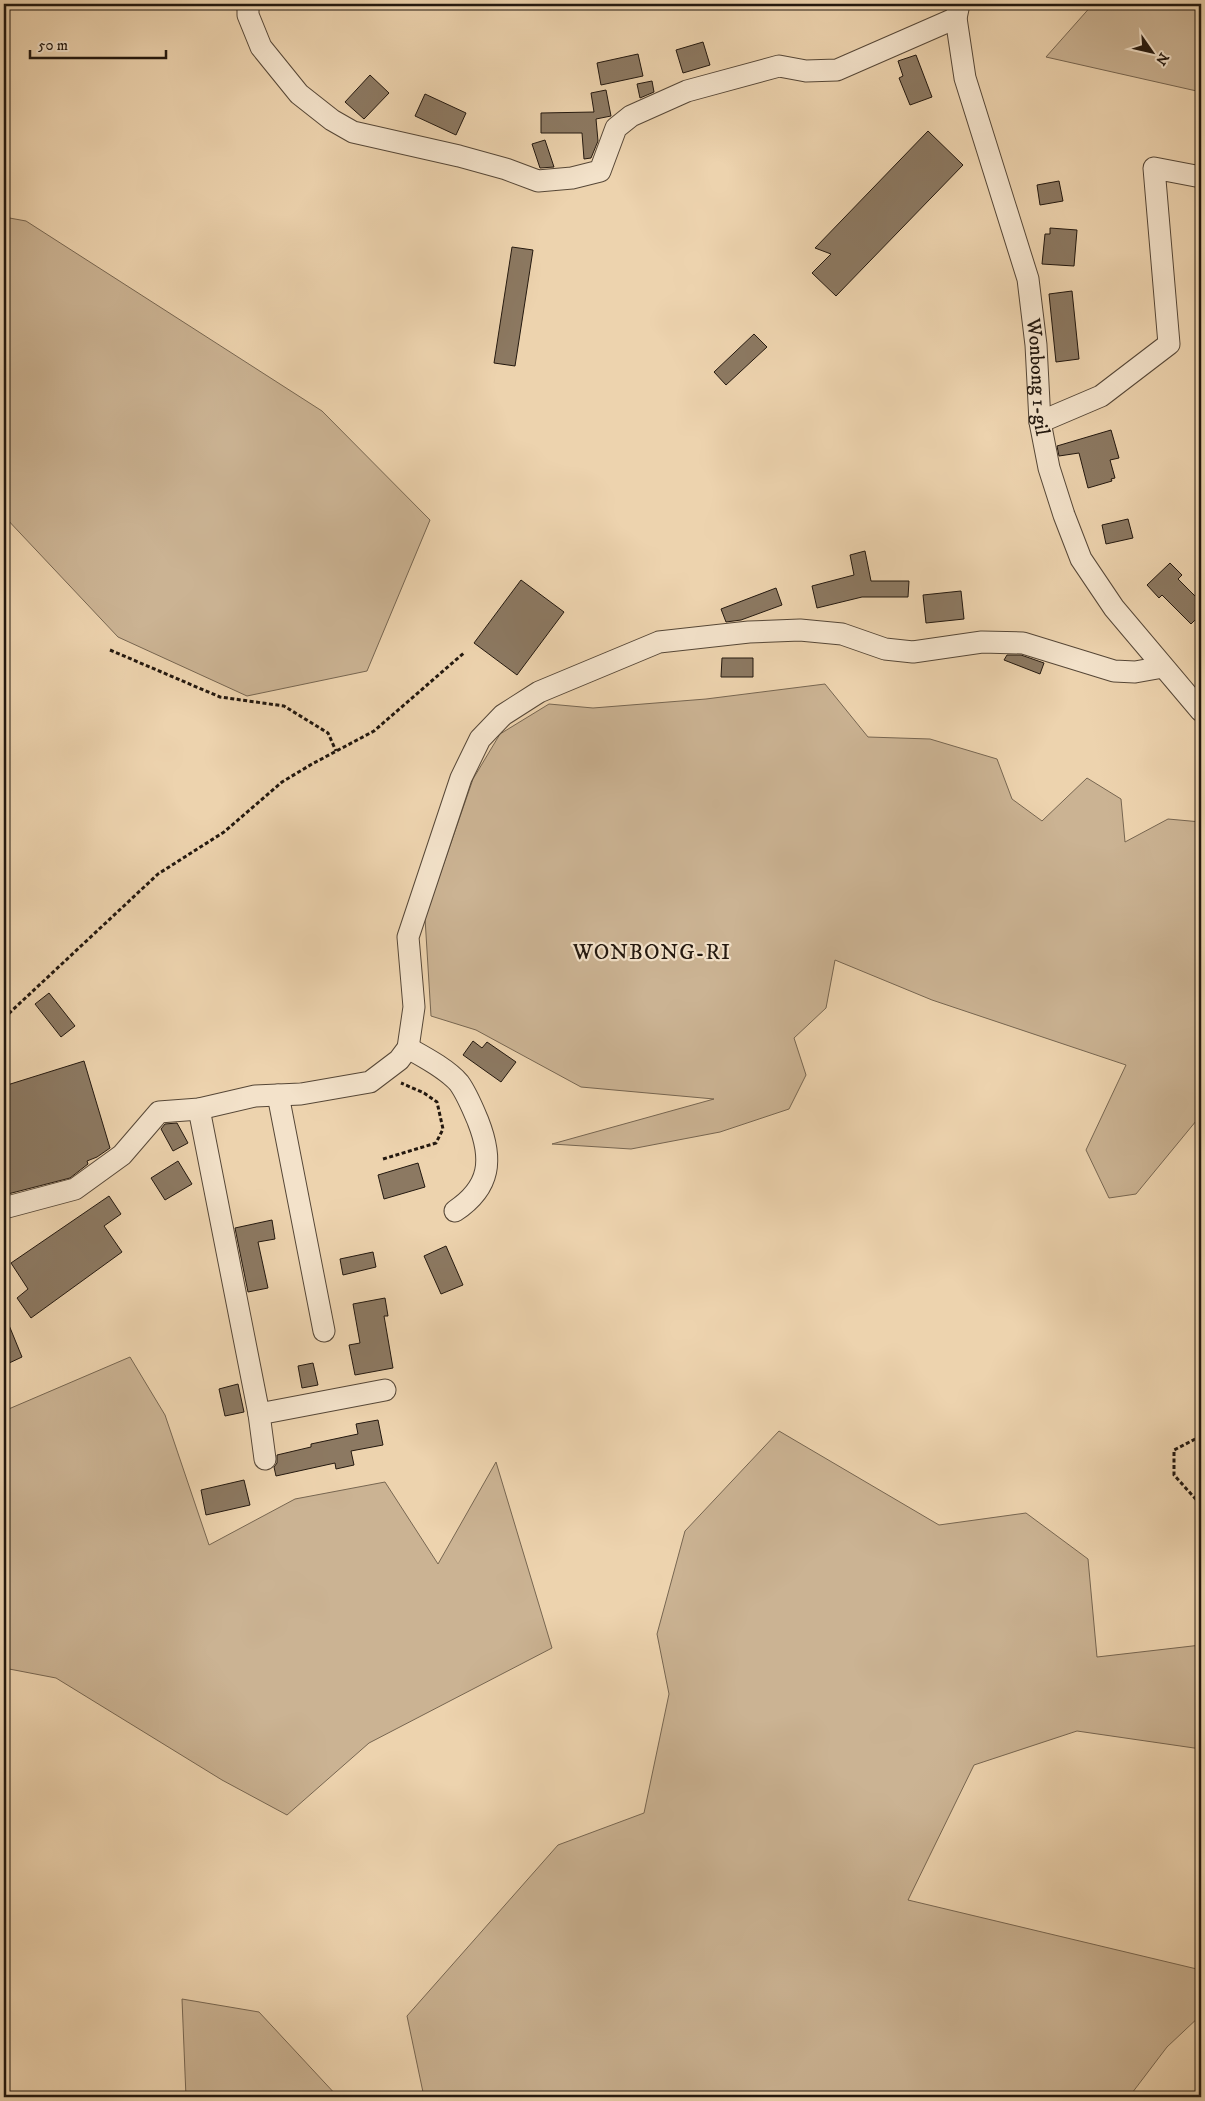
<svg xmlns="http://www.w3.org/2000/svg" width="1205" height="2101" viewBox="0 0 1205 2101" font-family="'IM FELL DW Pica',serif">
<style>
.green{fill:#cbb393;stroke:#776651}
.building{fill:#8c7962;stroke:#23180f}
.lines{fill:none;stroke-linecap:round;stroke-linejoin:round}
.minor-casing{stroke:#564737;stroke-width:23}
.path{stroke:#23180f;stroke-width:3;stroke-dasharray:4 2.5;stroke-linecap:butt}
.minor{stroke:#f3e2ca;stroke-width:21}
.labels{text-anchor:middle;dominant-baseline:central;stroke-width:4.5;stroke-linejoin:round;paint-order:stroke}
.street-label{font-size:20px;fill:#23180f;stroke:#f3e2ca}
.quarter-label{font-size:22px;letter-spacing:1px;fill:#23180f;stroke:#f3e2ca}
</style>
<rect width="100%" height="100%" fill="#edd3ae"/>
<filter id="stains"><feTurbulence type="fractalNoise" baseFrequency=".004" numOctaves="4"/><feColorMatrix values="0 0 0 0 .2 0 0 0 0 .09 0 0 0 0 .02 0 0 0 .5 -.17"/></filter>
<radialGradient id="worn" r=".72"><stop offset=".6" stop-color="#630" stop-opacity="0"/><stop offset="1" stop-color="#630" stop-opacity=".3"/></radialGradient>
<g class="green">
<polygon points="1093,4 1201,4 1201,92 1046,57"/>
<polygon points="4,217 26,221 322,411 430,520 367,671 247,696 118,637 4,516"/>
<polygon points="825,684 868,737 930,739 997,759 1012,799 1042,821 1087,778 1121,799 1125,842 1168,819 1201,822 1201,1115 1136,1194 1109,1198 1086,1150 1126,1065 932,1000 835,960 826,1008 794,1038 806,1075 789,1109 720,1132 631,1149 552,1144 714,1099 581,1087 476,1030 431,1016 425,918 473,779 500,734 549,704 593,708 706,699"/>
<polygon points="130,1357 165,1415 209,1545 295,1499 385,1482 438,1564 496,1462 552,1648 369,1743 287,1815 222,1780 56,1678 4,1668 4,1411"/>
<polygon points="779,1431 939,1525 1026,1513 1088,1559 1097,1657 1201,1645 1201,1749 1077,1731 974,1765 908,1900 1201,1970 1201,2015 1167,2047 1129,2097 424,2097 407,2016 558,1845 644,1813 669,1694 657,1634 685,1531"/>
<polygon points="182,1999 259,2012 338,2097 186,2097"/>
</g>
<g class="building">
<polygon points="703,42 710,65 683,73 676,50"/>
<polygon points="638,54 643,76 601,85 597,63"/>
<polygon points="916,55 932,97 910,105 899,78 903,76 898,61"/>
<polygon points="370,75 389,93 364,119 345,102"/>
<polygon points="652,81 654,92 640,98 637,84"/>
<polygon points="606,90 611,116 596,119 598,141 591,158 584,159 582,133 541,133 541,113 594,112 591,93"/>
<polygon points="425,94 466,113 456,135 415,116"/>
<polygon points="928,131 963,165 836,296 812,273 831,254 815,248"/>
<polygon points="545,140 554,167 540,168 532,144"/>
<polygon points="1059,181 1063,201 1040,205 1037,185"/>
<polygon points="1050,228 1077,230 1074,266 1042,264 1045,234 1050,234"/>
<polygon points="512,247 533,250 515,366 494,363"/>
<polygon points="1072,291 1079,359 1056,362 1049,294"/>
<polygon points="754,334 767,347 726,385 714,372"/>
<polygon points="1111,430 1119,458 1110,460 1115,478 1111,479 1112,481 1088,488 1079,453 1059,456 1057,446"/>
<polygon points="1128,519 1133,538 1106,544 1102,525"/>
<polygon points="865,551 871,581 909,581 908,597 862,597 817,608 812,586 854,575 850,555"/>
<polygon points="1170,563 1182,575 1178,579 1201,602 1201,614 1191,624 1162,595 1159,598 1147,585"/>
<polygon points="521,580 564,612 517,675 474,643"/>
<polygon points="776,588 782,605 741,620 726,622 721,609"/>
<polygon points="961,591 964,619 926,623 923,595"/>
<polygon points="1007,655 1021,655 1044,663 1040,674 1004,660"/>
<polygon points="722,658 753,658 753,677 721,677"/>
<polygon points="49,993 75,1026 61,1037 35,1004"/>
<polygon points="473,1041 482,1048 487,1042 516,1062 501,1082 463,1055"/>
<polygon points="84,1061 110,1148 97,1157 87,1161 88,1164 70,1178 4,1195 4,1086"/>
<polygon points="177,1123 188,1143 173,1151 161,1129 165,1124"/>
<polygon points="178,1161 192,1184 165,1200 151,1178"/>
<polygon points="418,1163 425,1187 384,1199 378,1175"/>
<polygon points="109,1196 121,1214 104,1226 122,1252 31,1318 17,1298 28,1289 11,1263"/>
<polygon points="272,1220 275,1239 258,1242 268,1288 248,1292 235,1228"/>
<polygon points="446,1246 463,1285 441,1294 424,1256"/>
<polygon points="373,1252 376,1267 343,1275 340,1259"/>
<polygon points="385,1298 388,1316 384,1316 393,1368 355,1375 349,1345 360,1343 353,1304"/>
<polygon points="4,1313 22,1357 7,1364 4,1356"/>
<polygon points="313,1363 318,1385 302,1388 298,1366"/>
<polygon points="238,1384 244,1412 225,1416 219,1389"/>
<polygon points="378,1420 383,1445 351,1451 354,1465 336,1469 335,1463 276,1476 274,1467 277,1463 277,1455 311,1447 311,1444 358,1434 356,1424"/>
<polygon points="244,1480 250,1505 206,1515 201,1490"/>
</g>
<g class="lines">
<defs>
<g id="minor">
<polyline points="248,4 248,15 261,47 299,94 332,120 353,132 459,156 506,169 538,181 572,178 600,171 616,128 631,116 687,91 779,66 806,71 837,70 956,18"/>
<path id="s1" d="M959 4 956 18 965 78 1028 279 1036 345 1040 422 1049 468 1064 515 1081 559 1114 608 1201 711"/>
<polyline points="1040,422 1101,396 1169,344 1154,168 1201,177"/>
<path d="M408 1048C424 1057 447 1069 459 1083 467 1094 473 1109 478 1121 493 1159 491 1187 455 1211"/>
<polyline points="278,1095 324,1331"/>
<polyline points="199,1109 259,1414 385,1390"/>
<polyline points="4,1208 75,1189 122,1155 159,1112 199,1109 255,1096 301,1094 370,1082 399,1060 408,1048 414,1007 408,937 461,778 480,739 503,715 539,692 659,642 749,632 800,630 842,634 885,649 913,652 982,642 1023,643 1114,671 1135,672 1163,667"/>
<polyline points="259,1414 265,1459"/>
</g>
</defs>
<use href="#minor" class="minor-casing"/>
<g class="path">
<polyline points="110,650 220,697 284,706 328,733 336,751"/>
<polyline points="4,1018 158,874 224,832 282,782 312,764 374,731 465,652"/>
<polyline points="383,1159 436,1143 443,1129 437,1102 424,1093 401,1083"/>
<polyline points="1201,1436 1174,1450 1174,1475 1201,1505"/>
</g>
<use href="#minor" class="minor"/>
</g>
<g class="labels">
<g class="street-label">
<text stroke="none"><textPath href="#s1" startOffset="384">Wonbong 1-gil</textPath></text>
</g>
<g class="quarter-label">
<text x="652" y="952">WONBONG-RI</text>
</g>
</g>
<rect width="1205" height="2101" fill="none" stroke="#edd3ae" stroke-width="20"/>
<rect x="5" y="5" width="1195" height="2091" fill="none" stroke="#23180f" stroke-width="2.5"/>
<rect x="10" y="10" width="1185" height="2081" fill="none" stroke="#23180f"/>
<g transform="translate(1152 52) rotate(124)" stroke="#f3e2ca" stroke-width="4" paint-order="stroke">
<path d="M0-4L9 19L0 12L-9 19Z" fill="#23180f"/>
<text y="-8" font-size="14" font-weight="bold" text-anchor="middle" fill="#23180f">N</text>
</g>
<path d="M30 50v8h136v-8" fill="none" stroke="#23180f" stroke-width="2.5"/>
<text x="38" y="50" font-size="15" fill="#23180f" stroke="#f3e2ca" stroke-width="4" paint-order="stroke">50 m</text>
<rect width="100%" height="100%" filter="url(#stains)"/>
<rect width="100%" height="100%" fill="url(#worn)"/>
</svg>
